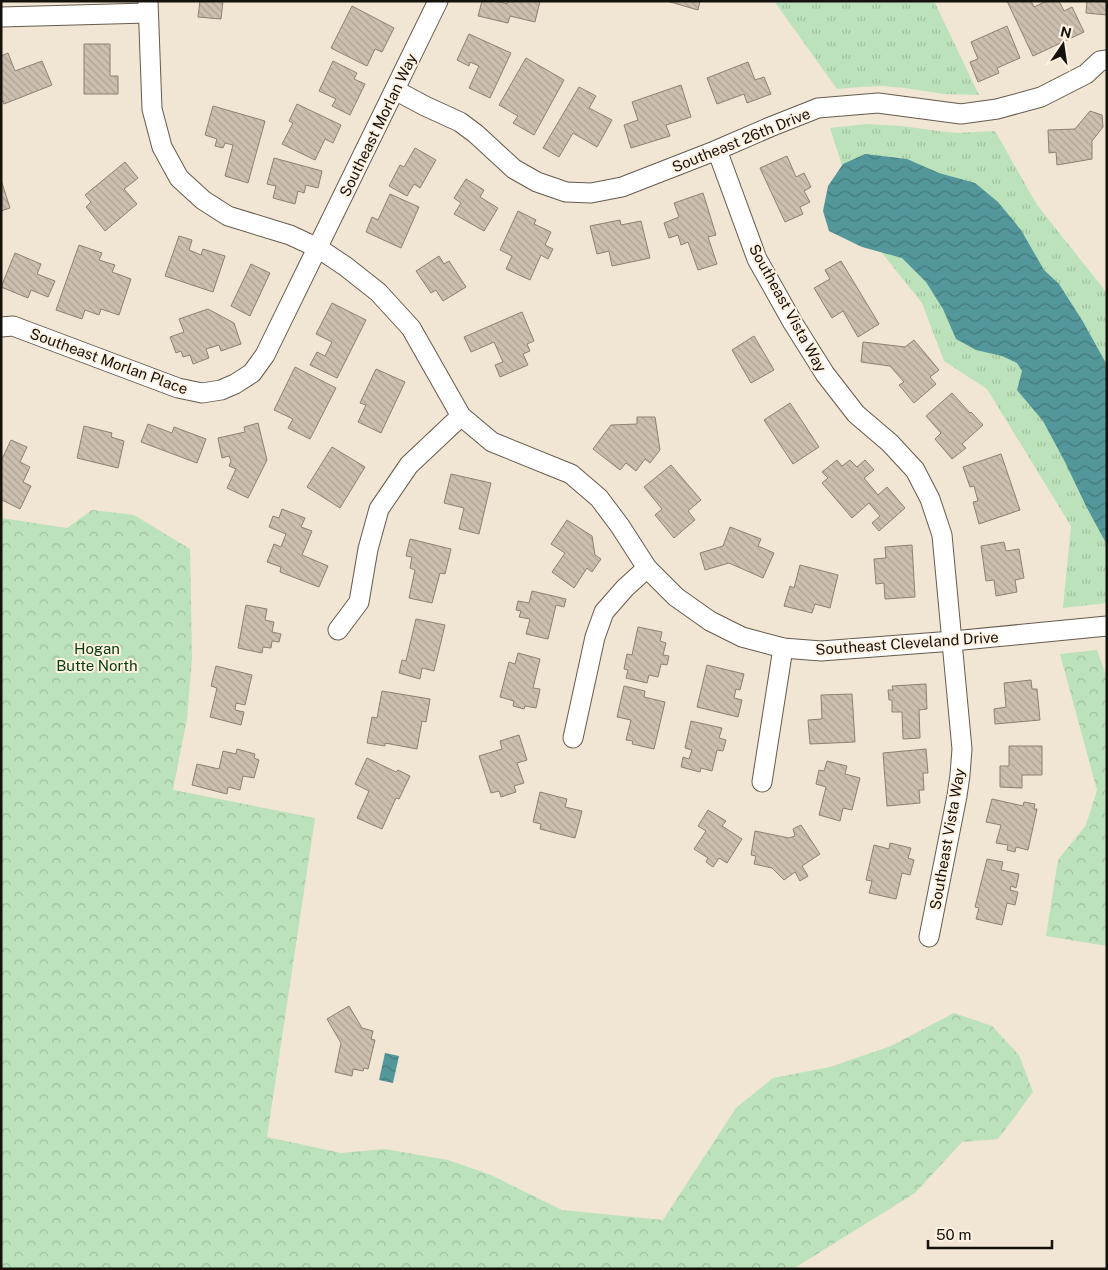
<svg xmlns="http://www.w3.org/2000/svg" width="1108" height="1270" viewBox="0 0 1108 1270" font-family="'Public Sans',sans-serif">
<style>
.grass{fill:url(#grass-tufts)}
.forest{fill:url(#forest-crowns)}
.water{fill:url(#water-waves)}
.building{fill:url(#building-back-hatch);stroke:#8c8071}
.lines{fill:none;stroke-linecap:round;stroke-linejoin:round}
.minor-casing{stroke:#665b4c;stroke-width:21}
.minor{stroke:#fff;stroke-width:19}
.labels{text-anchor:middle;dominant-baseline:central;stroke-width:4;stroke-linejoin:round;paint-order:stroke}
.street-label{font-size:15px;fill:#15110b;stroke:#fff2e1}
.park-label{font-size:15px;fill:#003c07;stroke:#fff2e1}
</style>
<defs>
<pattern id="grass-tufts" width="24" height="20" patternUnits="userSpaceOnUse" patternTransform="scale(1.25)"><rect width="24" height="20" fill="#bbe2ba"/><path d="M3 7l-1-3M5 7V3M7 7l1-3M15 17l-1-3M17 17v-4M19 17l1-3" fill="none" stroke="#a0c19f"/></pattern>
<pattern id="forest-crowns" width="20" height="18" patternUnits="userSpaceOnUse" patternTransform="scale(1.25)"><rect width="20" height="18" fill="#bbe2ba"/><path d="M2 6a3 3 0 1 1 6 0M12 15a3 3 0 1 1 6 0" fill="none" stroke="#a0c19f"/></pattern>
<pattern id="water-waves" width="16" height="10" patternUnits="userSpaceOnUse" patternTransform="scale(1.25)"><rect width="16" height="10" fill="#53979b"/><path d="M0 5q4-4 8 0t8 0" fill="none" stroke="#447a7d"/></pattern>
<pattern id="building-back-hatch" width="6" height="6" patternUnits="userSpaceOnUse" patternTransform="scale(1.25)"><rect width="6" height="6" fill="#ccbfaf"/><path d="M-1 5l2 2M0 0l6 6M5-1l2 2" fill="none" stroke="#aea395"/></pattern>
</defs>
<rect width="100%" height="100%" fill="#f1e5d3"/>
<g class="grass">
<polygon points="774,1 934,1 979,95 944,94 905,88 882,86 860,87 837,89"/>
<polygon points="866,124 902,126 938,131 957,133 995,131 1037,205 1107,293 1107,603 1063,608 1071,526 987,389 944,361 922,303 862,228 830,128"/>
</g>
<g class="forest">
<polygon points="92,510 134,515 190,549 192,658 187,718 173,790 315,818 267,1137 341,1153 385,1149 448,1160 491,1175 562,1210 663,1220 736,1108 773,1078 830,1067 891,1046 954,1013 992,1026 1019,1055 1033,1092 998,1139 962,1142 915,1193 793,1269 1,1269 1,518 67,528"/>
<polygon points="1097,650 1107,678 1107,946 1046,936 1058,860 1086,825 1097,790 1060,654"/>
</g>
<g class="water">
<polygon points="865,154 907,159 939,173 975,183 998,202 1021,230 1044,270 1059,284 1082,320 1107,365 1107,545 1086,506 1065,462 1043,421 1017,390 1022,371 1017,363 1002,356 976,350 956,339 943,309 926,282 902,258 862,247 829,231 823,211 828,186 843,164"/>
<polygon points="385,1053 399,1056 393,1083 379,1080"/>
</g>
<g class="building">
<polygon points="200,1 223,1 221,19 198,17"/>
<polygon points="482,1 497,1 507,4 508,1 540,1 535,22 510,16 508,23 478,16"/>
<polygon points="667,1 700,1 698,10"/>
<polygon points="1007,1 1031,1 1034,7 1047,1 1059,1 1064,11 1072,7 1084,32 1033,56"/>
<polygon points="1087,1 1107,1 1107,15 1086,13"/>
<polygon points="352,6 394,28 382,52 375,49 367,66 331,48"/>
<polygon points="1007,26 1020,58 997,68 999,73 978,82 970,62 978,59 971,42"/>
<polygon points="469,34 511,53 490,98 469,88 479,66 470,62 469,66 457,60"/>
<polygon points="84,44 110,44 110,76 118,76 118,94 84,94"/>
<polygon points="8,53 15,71 42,61 52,85 4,104 1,98 1,56"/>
<polygon points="526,58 564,80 534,135 513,123 518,116 499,105"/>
<polygon points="333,61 357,73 354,79 365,84 350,115 332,106 336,99 319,91"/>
<polygon points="748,62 755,80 764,77 771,94 747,103 744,94 717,104 707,78"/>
<polygon points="681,85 691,117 666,125 670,136 631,148 624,125 638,120 632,102"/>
<polygon points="579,87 596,96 589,108 612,120 597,147 573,133 559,157 543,148"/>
<polygon points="297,104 341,125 333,143 325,139 315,160 282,144 293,123 289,121"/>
<polygon points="213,106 265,121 248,183 225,176 233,145 225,143 223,148 215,146 217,139 205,135"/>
<polygon points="1090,111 1102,115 1103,127 1092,141 1092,159 1057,165 1056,152 1049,153 1048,130 1075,129"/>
<polygon points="415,148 436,160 420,188 414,184 407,196 389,186 400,165 404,167"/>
<polygon points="787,156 796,177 804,173 811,187 804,191 810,202 800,207 803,214 785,222 760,168"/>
<polygon points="274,158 322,171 318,188 306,185 304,193 298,191 295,204 273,198 276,186 267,184"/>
<polygon points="125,162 138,178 124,189 137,204 105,231 86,207 91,202 85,195"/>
<polygon points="466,179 484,190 480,197 498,208 484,231 454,214 461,203 454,198"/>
<polygon points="1,180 10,208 1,211"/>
<polygon points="703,193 716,235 708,237 717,264 698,270 688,242 681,245 678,235 669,238 664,223 679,217 674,203"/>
<polygon points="390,194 419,207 401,248 366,232 372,217 378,220"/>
<polygon points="518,211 536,220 534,224 551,232 545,245 553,249 548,259 541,255 530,280 506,269 512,256 500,250"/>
<polygon points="620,220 621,225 641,221 650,258 612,266 609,251 597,254 590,226"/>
<polygon points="179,236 192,240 189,250 201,255 203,249 225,256 213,292 165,276"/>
<polygon points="79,245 102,253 99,260 115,265 112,272 131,279 119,315 101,309 99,315 85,310 82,319 56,310"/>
<polygon points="15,253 41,264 37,274 55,281 48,297 31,290 28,298 1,287"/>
<polygon points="439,256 444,264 449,261 466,287 443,301 436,290 431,293 416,271"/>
<polygon points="841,261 879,324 858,337 843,311 832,318 814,288 830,279 825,270"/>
<polygon points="251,264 270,273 250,316 231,306"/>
<polygon points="332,303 366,320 337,378 310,365 317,352 325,356 332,342 316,334"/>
<polygon points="208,309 234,323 241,344 221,351 219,345 206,349 209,358 193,364 190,355 183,357 181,351 176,353 170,337 184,332 179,319"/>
<polygon points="522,312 534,341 527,344 530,351 523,354 528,365 500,377 495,365 503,362 494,342 471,352 464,337"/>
<polygon points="754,336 774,370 751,383 732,350"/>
<polygon points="914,340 939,370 930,377 936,384 914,403 899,385 904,382 890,366 861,362 863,342 905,347"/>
<polygon points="295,367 336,388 310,439 288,428 293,419 274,410"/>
<polygon points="376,369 405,382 381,433 358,422 366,405 360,403"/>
<polygon points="952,393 970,413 971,412 983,425 962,444 966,448 952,459 935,439 941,433 926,416"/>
<polygon points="790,403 819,447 793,464 764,420"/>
<polygon points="637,417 655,417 660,450 650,463 645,459 636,471 626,463 620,470 593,449 611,425 637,424"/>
<polygon points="258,423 267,460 248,498 227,488 236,469 229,466 231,461 229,456 222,458 218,438 245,432 244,427"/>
<polygon points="148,424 172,433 174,427 206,439 197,463 141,442"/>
<polygon points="84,426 112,433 111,437 124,441 118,468 77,458"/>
<polygon points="11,440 27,447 20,462 30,467 23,482 31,486 20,509 2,500 1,502 1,459 2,459"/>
<polygon points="332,447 365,467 340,508 307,487"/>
<polygon points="1001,454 1020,510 979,524 973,502 978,501 974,486 970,487 963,467"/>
<polygon points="837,460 842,466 850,460 857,467 865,460 874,470 864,478 878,495 887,487 905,508 879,531 872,523 880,516 869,503 852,518 822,483 828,478 822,472"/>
<polygon points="671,465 701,500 688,511 695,520 674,538 655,515 662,509 644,487"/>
<polygon points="451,474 491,483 479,534 459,529 464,508 444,503"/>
<polygon points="282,509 305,518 301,527 312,531 302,555 328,566 319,587 280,572 281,567 267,562 274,544 281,547 286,534 269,527 273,516 279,518"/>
<polygon points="567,520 592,536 595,555 601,559 592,572 587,568 574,588 552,572 565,553 551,544"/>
<polygon points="730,527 761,539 758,546 774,553 763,578 729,563 705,570 700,553 723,546"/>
<polygon points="410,539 451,549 445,574 440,573 432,603 409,598 415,570 410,568 412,557 406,556"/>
<polygon points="1004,542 1006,551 1019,549 1024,578 1015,580 1017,592 996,596 994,580 986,581 981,546"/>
<polygon points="912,545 915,597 885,599 884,583 876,584 874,559 886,558 885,547"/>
<polygon points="800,565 838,575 830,608 815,604 812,613 784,606 790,586 794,588"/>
<polygon points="532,591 566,599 564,607 556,605 548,639 526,634 530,619 519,617 521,611 516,610 518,601 529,603"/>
<polygon points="246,605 267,609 265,620 274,622 272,632 281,634 279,642 272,641 271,648 263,647 262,653 238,648"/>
<polygon points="416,619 445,625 434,671 422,668 420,679 399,673 402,660 406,661"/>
<polygon points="638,627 662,632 660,641 666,643 663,655 669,656 667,665 661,664 658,677 649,675 647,683 626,678 628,670 624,669 627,654 632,655"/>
<polygon points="518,653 540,659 533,688 540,689 536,708 525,706 524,709 513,706 514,701 500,697 509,662 515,664"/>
<polygon points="707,665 744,674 740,690 736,689 734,698 742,700 738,717 697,707"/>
<polygon points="216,666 252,675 245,705 236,703 235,710 244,712 241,725 210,717 217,688 211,686"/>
<polygon points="1031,680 1032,689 1037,689 1040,720 995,724 994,709 1006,707 1004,683"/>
<polygon points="926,684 927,709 919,710 920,738 903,739 902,712 892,712 892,700 889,700 888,690 893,690 892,686"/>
<polygon points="624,686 645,691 644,697 665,702 654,749 632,744 633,741 626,740 631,720 617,717"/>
<polygon points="382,691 430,699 426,722 422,721 417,749 385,743 385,746 367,743 372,717 377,718"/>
<polygon points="852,694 855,742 810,744 808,720 822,719 821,695"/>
<polygon points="691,721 722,728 719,738 726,740 723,751 717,750 712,771 701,768 700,772 681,767 683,757 689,759 692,750 685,748"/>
<polygon points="519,735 527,760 517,763 524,783 514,786 516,792 501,797 499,791 491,793 479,756 502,749 500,741"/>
<polygon points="1009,746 1042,746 1042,775 1022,775 1022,788 1000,787 1000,766 1009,766"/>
<polygon points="237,749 255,754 254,758 259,760 254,778 243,776 240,790 228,787 227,794 192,785 197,764 219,769 223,751 236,754"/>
<polygon points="926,749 928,773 923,773 924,790 919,790 920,803 887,806 883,753"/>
<polygon points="367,758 396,772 398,770 410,776 399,799 396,798 382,829 357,818 369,791 355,784"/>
<polygon points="827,761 847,766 845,774 860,778 852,810 843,808 840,821 819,815 826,787 816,784 819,770 824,771"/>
<polygon points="540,792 567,799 565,807 582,811 575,838 540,829 541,824 533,822"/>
<polygon points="992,799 1023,806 1024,802 1035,804 1034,809 1037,809 1028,850 1016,847 1015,852 1007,850 1008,845 996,843 1001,825 986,822"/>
<polygon points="708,810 726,821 722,826 742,839 727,863 719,858 713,867 706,862 708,858 694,849 706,831 698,826"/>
<polygon points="801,825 820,854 802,866 808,876 800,881 795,872 784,880 772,868 754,864 756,856 751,855 755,831 789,838 795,836 793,829"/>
<polygon points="890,843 911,848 908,858 914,860 910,875 902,873 896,899 869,893 872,881 866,880 874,845 889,849"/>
<polygon points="987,859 1003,862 1001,870 1019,874 1016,888 1011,886 1010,890 1018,892 1015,905 1007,903 1002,925 976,919 979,908 975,907"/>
<polygon points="349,1006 362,1028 373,1031 371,1039 375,1040 368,1069 364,1068 363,1071 353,1069 352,1076 335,1072 341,1043 327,1019"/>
</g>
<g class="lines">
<defs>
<g id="minor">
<polyline points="148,1 152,109 162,147 179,178 203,200 228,216 290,235 318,248 345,266 378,292 411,328 461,416 492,442 571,474 599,498 620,526 647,568 676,597 710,621 742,637 783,648 821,651 953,641 1107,626"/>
<polyline points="1,17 148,13"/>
<polyline points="395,90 425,106 460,122 476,134 514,169 537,182 566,192 591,193 622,187 717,150 770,127 818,108 878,103 961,114 997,109 1041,97 1086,74 1100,61 1107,60"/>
<polyline points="717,150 757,259 793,323 825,374 856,414 890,443 915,470 930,499 942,535 962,749 960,775 957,796 929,937"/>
<polyline points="1,327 13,326 178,388 202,393 221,390 235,384 252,373 265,355 438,1"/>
<polyline points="338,630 359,602 368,549 379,509 409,465 461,416"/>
<polyline points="573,738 595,637 604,612 625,588 647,568"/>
<polyline points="762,782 783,648"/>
</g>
</defs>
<use href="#minor" class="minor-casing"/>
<use href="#minor" class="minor"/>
</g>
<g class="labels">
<g class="street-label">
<text transform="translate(378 125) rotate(-64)">Southeast Morlan Way</text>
<text transform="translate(741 140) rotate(-22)">Southeast 26th Drive</text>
<text transform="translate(788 308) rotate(61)">Southeast Vista Way</text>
<text transform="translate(109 361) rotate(20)">Southeast Morlan Place</text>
<text transform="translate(907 643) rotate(-4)">Southeast Cleveland Drive</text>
<text transform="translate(947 839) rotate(-80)">Southeast Vista Way</text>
</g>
<g class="park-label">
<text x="97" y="648">Hogan<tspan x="97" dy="17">Butte North</tspan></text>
</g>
</g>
<rect width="1108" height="1270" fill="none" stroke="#15110b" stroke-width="5"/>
<g transform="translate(1063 45) rotate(13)" stroke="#fff2e1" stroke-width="4" paint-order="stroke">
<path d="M0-4L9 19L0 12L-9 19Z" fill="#15110b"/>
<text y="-8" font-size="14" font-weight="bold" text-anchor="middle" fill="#15110b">N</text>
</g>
<path d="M928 1240v8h124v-8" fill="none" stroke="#15110b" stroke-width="2.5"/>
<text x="936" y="1240" font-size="15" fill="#15110b" stroke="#fff2e1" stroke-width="4" paint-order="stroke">50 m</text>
</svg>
